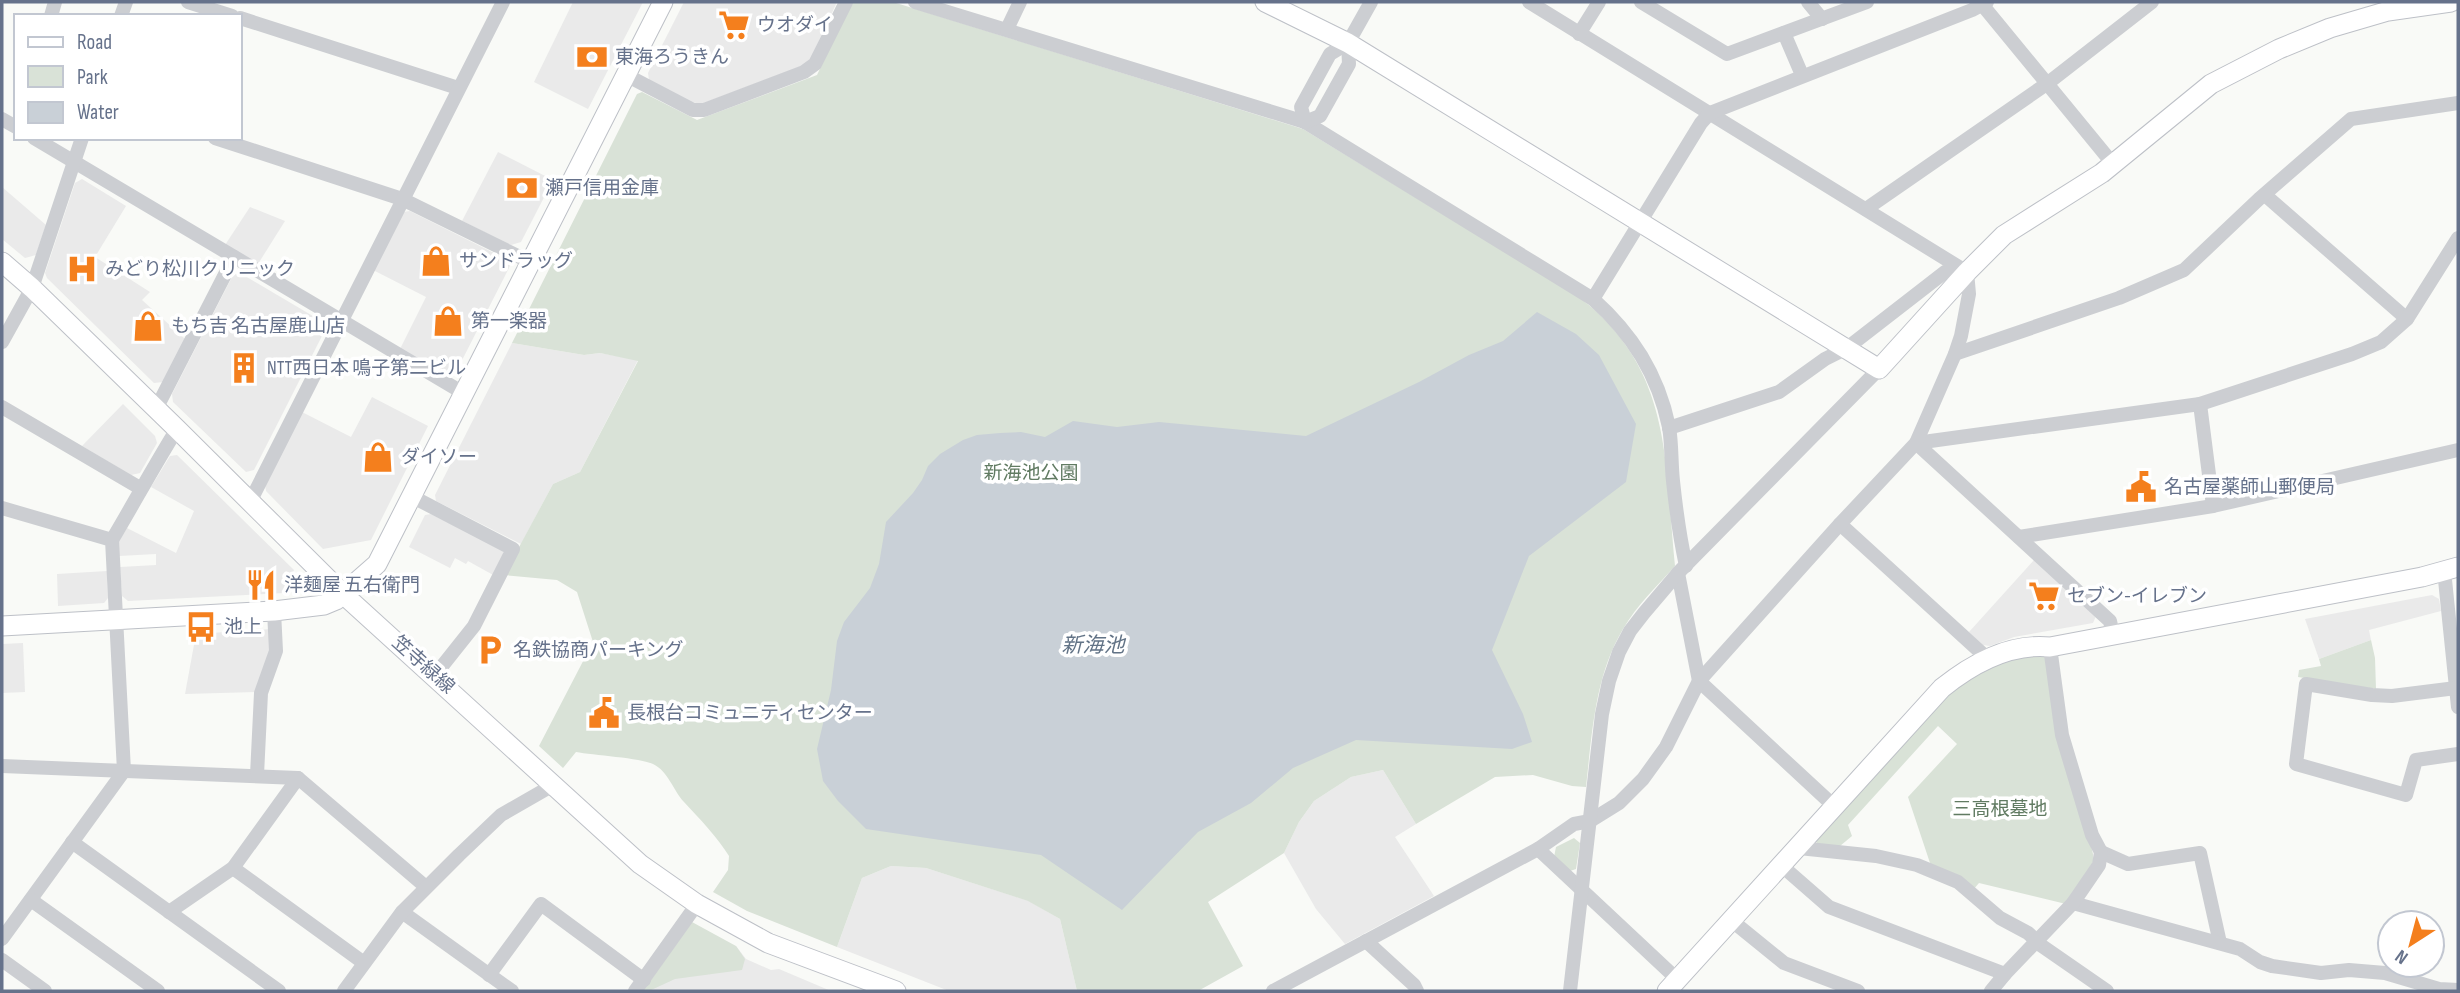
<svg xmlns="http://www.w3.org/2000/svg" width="2460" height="993" viewBox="0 0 2460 993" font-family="'Sofia Sans Condensed','Noto Sans JP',sans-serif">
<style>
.built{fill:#eaeaea}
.green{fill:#d9e2d7}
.water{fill:#c9d0d7}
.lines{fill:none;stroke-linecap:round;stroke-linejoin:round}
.secondary-casing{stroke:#bdc0c7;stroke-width:21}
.street{stroke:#ccced2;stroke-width:14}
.secondary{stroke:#fff;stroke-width:19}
.labels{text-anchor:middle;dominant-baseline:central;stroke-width:7;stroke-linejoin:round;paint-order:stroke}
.poi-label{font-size:19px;fill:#66728b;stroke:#fff;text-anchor:start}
.park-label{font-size:19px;fill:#617b62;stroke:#fff}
.street-label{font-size:19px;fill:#66728b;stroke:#fff}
.water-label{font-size:21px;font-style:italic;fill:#627386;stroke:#fff}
</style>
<rect width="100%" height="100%" fill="#f9faf7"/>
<g class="built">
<polygon points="573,2 643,2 588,109 534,82"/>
<polygon points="684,2 837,2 810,60 802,66 701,104 691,102 649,80 648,73"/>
<polygon points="498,152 553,180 521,242 511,245 462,221"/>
<polygon points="82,179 126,206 95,257 150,292 142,300 185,339 163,382 154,383 47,278 45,273 75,183"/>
<polygon points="2,187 46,225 36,255 25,258 2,239"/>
<polygon points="250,207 285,221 258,264 225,245"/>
<polygon points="410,211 512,262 455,374 448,376 400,349 426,297 373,270 403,212"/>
<polygon points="240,273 323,322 325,330 254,470 246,472 173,402 172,394 233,275"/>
<polygon points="512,343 584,355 600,353 638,360 580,472 553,484 521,544 436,501 435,495"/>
<polygon points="372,397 428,426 371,540 323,549 266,491 265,485 302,412 351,437"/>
<polygon points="123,404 155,436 157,443 140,473 131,475 82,446"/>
<polygon points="177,455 294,570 285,593 128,601 122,596 120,567 156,565 156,554 119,556 118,542 127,528 176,553 194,511 151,487 170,456"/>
<polygon points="431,514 503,550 505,558 495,576 468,561 466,564 455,558 450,568 409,547 425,515"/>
<polygon points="2035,559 2096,616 2093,623 2014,637 1990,646 1983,645 1969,632"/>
<polygon points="107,571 108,598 104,603 58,606 57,574"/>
<polygon points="2432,595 2439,599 2441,611 2369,630 2371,640 2319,659 2305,619"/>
<polygon points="271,629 272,650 257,692 185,694 196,634"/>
<polygon points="23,643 25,692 2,693 2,644"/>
<polygon points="1383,770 1416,824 1395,837 1434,896 1345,944 1316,909 1284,853 1299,822 1314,801 1351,777"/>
<polygon points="891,866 926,868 1029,901 1060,919 1077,991 949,991 837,947 862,878"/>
<polygon points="736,946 746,959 771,970 779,969 831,991 643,991"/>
</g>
<g class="green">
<path d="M852 2H893L1303 129 1579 297C1673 370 1664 459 1675 566 1657 586 1637 605 1623 629 1595 676 1592 733 1586 787L1572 786 1533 775 1495 777 1416 824 1383 770 1351 777 1314 801 1299 822 1284 853 1208 902 1243 966 1198 991H1077L1060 919 1028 901 926 868 891 866 862 878 837 947 747 911 713 892 728 870 729 856C718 838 699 818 684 802 673 790 668 771 653 764 641 758 592 755 576 752L563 768 539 746 593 642 577 592 557 580 504 575 553 484 580 472 638 361 600 353 584 355 512 343 637 94 642 92 697 120 817 75Z"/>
<polygon points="2371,640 2375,658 2376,689 2298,677 2299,670 2321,666 2319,659"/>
<polygon points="2040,653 2045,657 2093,854 2093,862 2066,904 1979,883 1973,890 1931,866 1908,797 1957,744 1938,726 1848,825 1852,836 1840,846 1818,845 1815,840 1945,698 1972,676 2003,661"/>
<polygon points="1574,838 1580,843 1576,869 1570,871 1554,857 1556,847"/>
<polygon points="692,922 736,946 745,959 742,970 675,979 649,991 643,991"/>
</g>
<polygon class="water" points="1537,312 1576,334 1599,355 1636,424 1626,482 1529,556 1492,650 1523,714 1532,742 1512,749 1356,740 1293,768 1251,803 1198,832 1122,910 1041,855 866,829 838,801 823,781 817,749 831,690 837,641 844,622 870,588 879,564 886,522 913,493 922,480 928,466 940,454 963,440 977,435 1000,433 1021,432 1045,437 1073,421 1117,427 1159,422 1306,436 1419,382 1469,355 1503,341"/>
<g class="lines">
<defs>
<g id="secondary">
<polyline points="1265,2 1348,43 1879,369 1967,272 2004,235 2102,173 2211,84 2279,49 2330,28 2388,11 2451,2"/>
<polyline points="2,262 32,288 177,429 343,594 640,864 697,904 768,943 896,991"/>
<polyline points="2,626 274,611 324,605 336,600 377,564 663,2"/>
<path d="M1667 991 1942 688C1973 663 2009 643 2050 647L2422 577 2458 567"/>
</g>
</defs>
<use href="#secondary" class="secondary-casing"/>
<g class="street">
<polyline points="188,2 232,16"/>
<path d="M915 2 1305 122 1593 299C1632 334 1658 374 1669 427 1672 444 1671 463 1673 481 1676 510 1680 538 1686 566"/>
<polyline points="1529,2 1967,272"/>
<polyline points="1641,2 1727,54 1867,2"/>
<polyline points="1808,2 1822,19"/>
<polyline points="1980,2 2113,164"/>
<polyline points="51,16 55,2"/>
<polyline points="121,16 126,2"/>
<polyline points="240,18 458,88"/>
<polyline points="1007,29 1020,2"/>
<polyline points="1784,33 1802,75"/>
<polyline points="1579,34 1599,2"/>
<polyline points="626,75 693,110 704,110 804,72 815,64 846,2"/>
<polyline points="2,119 16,127"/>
<polyline points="1305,122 1320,116 1349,64 1348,43 1371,2"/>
<polyline points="1305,122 1301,107 1330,54 1348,43"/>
<polyline points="34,138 465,394"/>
<polyline points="215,138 402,199 532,263"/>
<polyline points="2265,195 2407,319"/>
<polyline points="1866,209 2048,83 2152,2"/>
<polyline points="1593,299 1701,123 1710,113 1972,10 1987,2"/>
<polyline points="2,342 32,288 82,138"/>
<polyline points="1955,354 2119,298 2184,270 2259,199 2351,119 2458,103"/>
<polyline points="2200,404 2213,506"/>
<polyline points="2,407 140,488"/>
<polyline points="156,409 234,257"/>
<polyline points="1669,428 1779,392 1825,359 1847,348 1945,272 1965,272"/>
<polyline points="413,497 513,549 474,626 435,675"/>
<polyline points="250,502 503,2"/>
<polyline points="2,508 112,540 124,771 2,939"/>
<polyline points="1840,524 1987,658"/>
<polyline points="2019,537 2213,506 2458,450"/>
<path d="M112 540C134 503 154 466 177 429"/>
<polyline points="2444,570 2458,707"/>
<polyline points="1678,573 1699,681 1835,807"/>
<polyline points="2113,635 2110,621 1916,443 2200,404 2352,354 2381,342 2407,319 2458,238"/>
<polyline points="2456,688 2392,696 2372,695 2306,684 2296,764 2406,795 2416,760 2458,754"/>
<polyline points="2,766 298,778 426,887"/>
<polyline points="257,775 261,693 276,651 274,611"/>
<polyline points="72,842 279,991"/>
<polyline points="1799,848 1876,856 1917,865 1958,882 2000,918 2028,933 2042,946 2107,991"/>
<polyline points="1538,849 1678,980"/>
<polyline points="2101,852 2128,864 2200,853 2220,943"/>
<polyline points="1782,866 1829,907 2005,974"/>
<polyline points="233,868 364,963"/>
<polyline points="31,900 158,991"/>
<polyline points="2073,903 2240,949 2260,962 2272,966 2321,973 2349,970 2385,973 2439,989 2458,990"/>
<polyline points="169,912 233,868 298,778"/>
<polyline points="402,912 512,991"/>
<polyline points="1731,920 1784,963 1858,991"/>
<polyline points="1366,941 1414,985 1417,991"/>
<polyline points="2,960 45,991"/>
<polyline points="489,975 541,904 644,980"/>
<polyline points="344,991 402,912 459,855 501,815 555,784"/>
<polyline points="635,991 697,904"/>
<polyline points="1273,991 1538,849 1574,824 1590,821 1619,803 1643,779 1666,747 1699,681 1840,524 1916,443 1955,354 1961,336 1969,294 1967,272"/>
<polyline points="1570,991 1602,714 1609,681 1619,652 1630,631 1644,613 1678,573 1879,369"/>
<polyline points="1991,991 2005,974 2073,903 2099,865 2101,852 2092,835 2062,735 2050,647"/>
</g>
<use href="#secondary" class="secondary"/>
</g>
<defs>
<symbol id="supermarket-bare" viewBox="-9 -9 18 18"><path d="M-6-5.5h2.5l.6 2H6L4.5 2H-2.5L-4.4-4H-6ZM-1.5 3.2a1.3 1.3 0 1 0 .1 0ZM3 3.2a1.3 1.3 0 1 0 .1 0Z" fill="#f47f1d" stroke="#fff" stroke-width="2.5" paint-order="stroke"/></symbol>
<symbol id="bank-bare" viewBox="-9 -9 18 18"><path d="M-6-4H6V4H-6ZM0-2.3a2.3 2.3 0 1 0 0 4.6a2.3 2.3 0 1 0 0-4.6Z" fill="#f47f1d" stroke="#fff" stroke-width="2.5" paint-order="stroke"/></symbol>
<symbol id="shop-bare" viewBox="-9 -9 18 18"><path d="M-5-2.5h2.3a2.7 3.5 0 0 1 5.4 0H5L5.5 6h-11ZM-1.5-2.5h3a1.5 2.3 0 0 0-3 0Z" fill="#f47f1d" stroke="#fff" stroke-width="2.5" paint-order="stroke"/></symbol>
<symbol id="hospital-bare" viewBox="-9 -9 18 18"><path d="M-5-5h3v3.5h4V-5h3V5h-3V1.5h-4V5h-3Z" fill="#f47f1d" stroke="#fff" stroke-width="2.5" paint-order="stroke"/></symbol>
<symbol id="building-bare" viewBox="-9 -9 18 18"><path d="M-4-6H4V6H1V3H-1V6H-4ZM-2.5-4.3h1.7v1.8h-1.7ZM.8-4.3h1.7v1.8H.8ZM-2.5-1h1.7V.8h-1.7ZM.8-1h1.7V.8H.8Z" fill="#f47f1d" stroke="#fff" stroke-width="2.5" paint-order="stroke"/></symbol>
<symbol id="civic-bare" viewBox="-9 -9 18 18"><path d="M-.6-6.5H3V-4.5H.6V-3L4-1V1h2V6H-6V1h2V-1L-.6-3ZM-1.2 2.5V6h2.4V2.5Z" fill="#f47f1d" stroke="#fff" stroke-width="2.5" paint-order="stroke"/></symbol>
<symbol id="restaurant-bare" viewBox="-9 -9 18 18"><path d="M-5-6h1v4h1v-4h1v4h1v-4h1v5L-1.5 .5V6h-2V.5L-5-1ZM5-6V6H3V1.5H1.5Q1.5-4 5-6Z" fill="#f47f1d" stroke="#fff" stroke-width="2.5" paint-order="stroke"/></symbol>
<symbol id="bus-bare" viewBox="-9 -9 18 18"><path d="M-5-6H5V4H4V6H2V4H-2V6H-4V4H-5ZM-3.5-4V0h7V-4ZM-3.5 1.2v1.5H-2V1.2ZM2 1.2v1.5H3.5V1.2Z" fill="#f47f1d" stroke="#fff" stroke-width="2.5" paint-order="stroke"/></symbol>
<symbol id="parking-bare" viewBox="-9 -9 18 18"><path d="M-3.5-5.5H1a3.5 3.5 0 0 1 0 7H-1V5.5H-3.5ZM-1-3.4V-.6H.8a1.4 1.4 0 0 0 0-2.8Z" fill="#f47f1d" stroke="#fff" stroke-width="2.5" paint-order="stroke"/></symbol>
</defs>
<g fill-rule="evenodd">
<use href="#supermarket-bare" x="712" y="3" width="44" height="44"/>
<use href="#bank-bare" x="570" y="35" width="44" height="44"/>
<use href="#bank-bare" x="500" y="166" width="44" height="44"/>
<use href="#shop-bare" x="414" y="239" width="44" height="44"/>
<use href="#hospital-bare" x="60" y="247" width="44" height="44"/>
<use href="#shop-bare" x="426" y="299" width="44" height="44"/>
<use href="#shop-bare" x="126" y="304" width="44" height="44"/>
<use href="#building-bare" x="222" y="346" width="44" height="44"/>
<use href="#shop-bare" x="356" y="435" width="44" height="44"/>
<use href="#civic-bare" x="2119" y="465" width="44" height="44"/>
<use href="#restaurant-bare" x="239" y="563" width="44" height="44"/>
<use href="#supermarket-bare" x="2022" y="574" width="44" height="44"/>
<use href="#bus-bare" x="179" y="605" width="44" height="44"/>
<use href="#parking-bare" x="468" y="628" width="44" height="44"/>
<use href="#civic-bare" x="582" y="691" width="44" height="44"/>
</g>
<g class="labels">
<g class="poi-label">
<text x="757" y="25">ウオダイ</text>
<text x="615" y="57">東海ろうきん</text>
<text x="545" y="188">瀬戸信用金庫</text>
<text x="459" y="261">サンドラッグ</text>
<text x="105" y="269">みどり松川クリニック</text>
<text x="471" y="321">第一楽器</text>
<text x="171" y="326">もち吉 名古屋鹿山店</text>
<text x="267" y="368">NTT西日本 鳴子第二ビル</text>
<text x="401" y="457">ダイソー</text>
<text x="2164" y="487">名古屋薬師山郵便局</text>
<text x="284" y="585">洋麺屋 五右衛門</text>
<text x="2067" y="596">セブン-イレブン</text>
<text x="224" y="627">池上</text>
<text x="513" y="650">名鉄協商パーキング</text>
<text x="627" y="713">長根台コミュニティセンター</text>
</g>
<g class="park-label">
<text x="1031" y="473">新海池公園</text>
<text x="2000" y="809">三高根墓地</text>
</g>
<g class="street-label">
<text transform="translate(423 665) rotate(42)">笠寺緑線</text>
</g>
<g class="water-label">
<text x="1093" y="645">新海池</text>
</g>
</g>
<rect width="2460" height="993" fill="none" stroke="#66728b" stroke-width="7"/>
<rect x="14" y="14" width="228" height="126" fill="#ffffff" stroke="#c2c7d1" stroke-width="2"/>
<rect x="28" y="37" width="35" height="10" fill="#ffffff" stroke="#c2c7d1" stroke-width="2"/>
<text x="77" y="49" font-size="21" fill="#66728b">Road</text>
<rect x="28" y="66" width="35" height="21" fill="#d9e2d7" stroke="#c2c7d1" stroke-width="2"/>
<text x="77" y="84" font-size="21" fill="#66728b">Park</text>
<rect x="28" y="102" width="35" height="21" fill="#c9d0d7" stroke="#c2c7d1" stroke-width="2"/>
<text x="77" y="119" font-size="21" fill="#66728b">Water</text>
<g transform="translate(2411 944) rotate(216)"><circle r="33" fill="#ffffff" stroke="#c2c7d1" stroke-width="2"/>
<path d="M0-5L12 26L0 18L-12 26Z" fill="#f47f1d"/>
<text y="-10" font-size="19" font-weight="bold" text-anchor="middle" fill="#66728b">N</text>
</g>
</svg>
